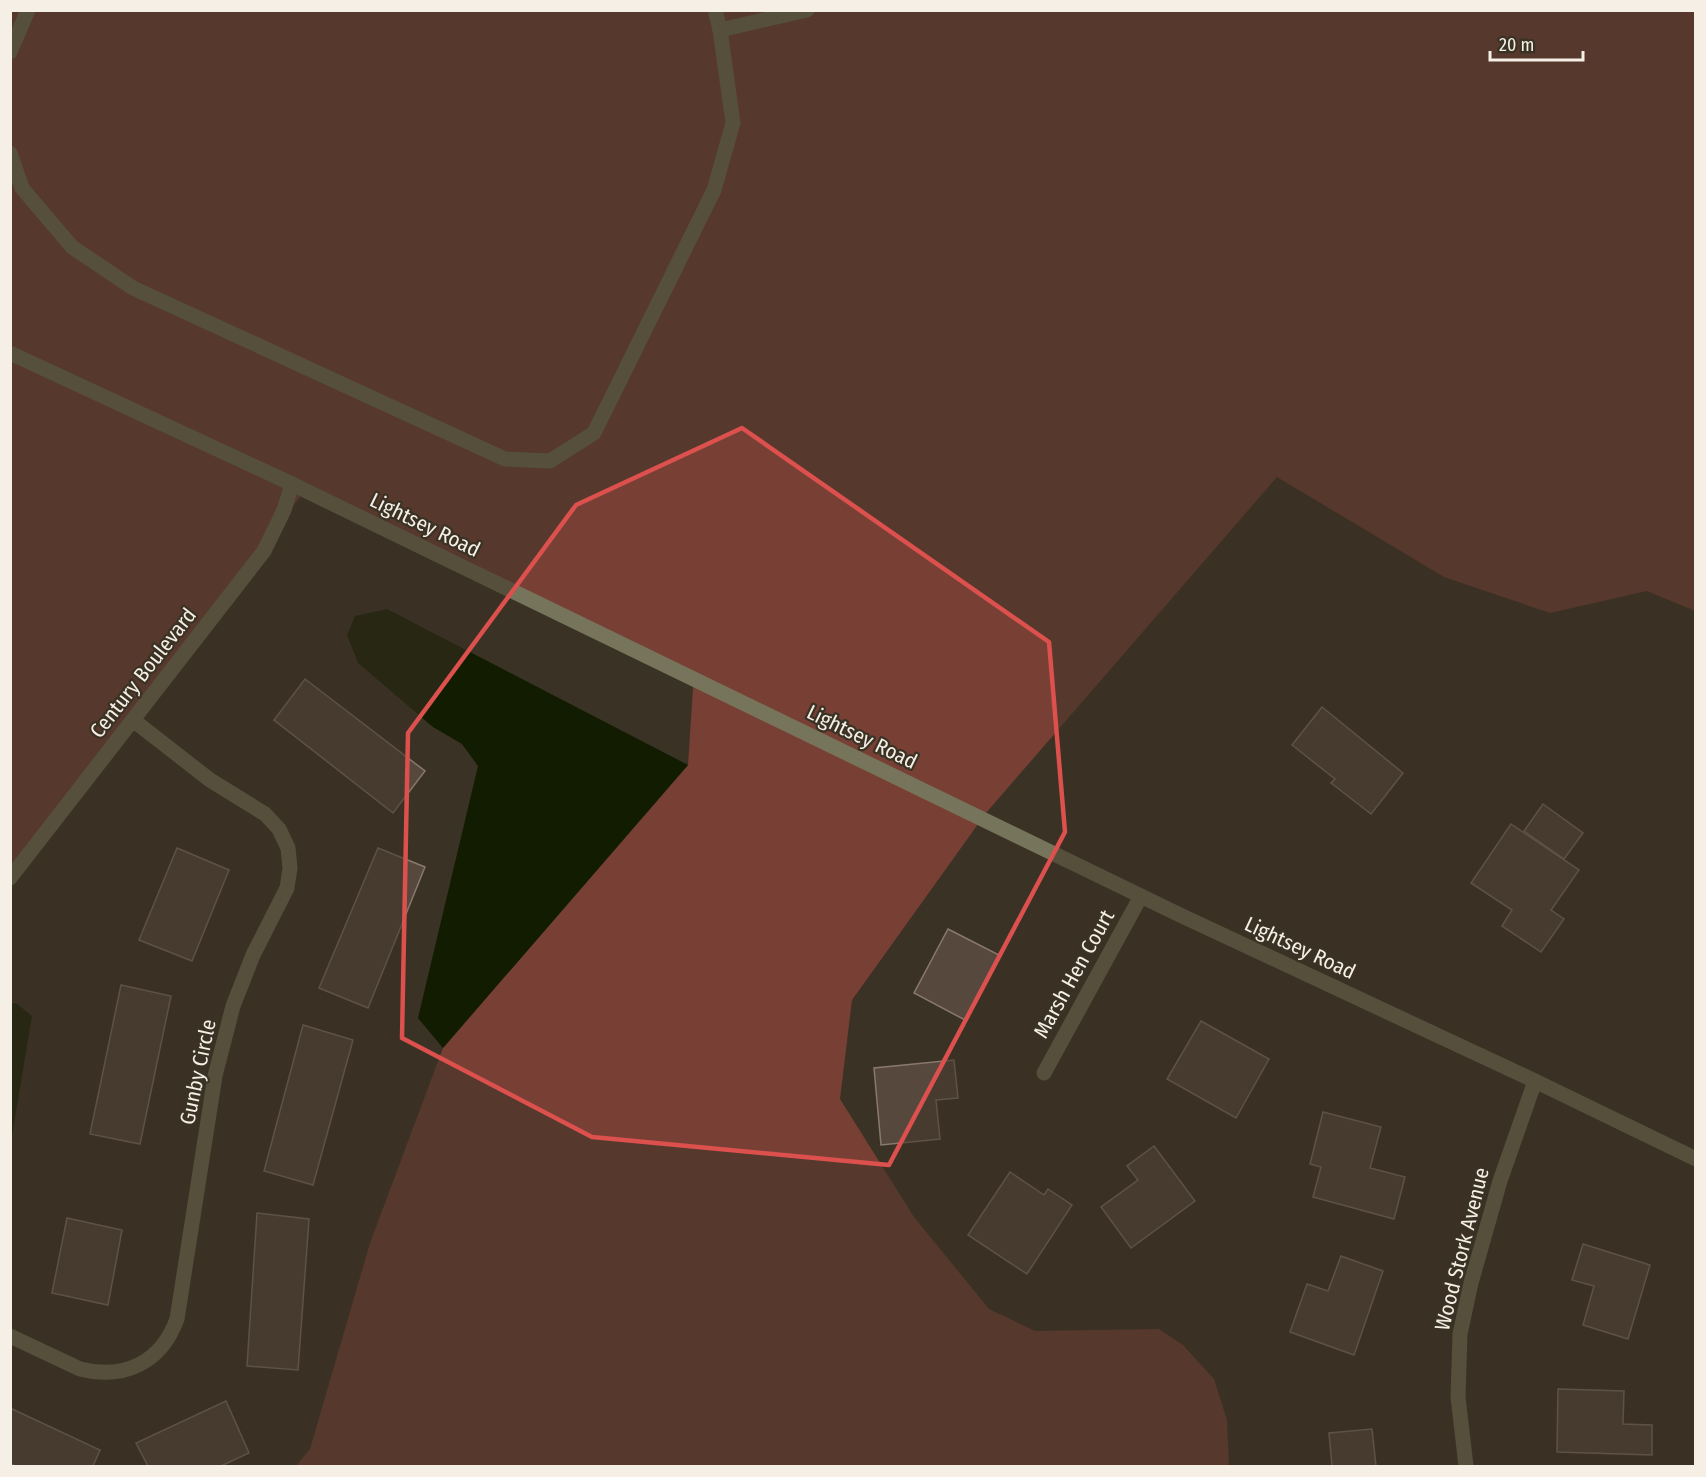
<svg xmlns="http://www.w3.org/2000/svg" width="1706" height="1477" viewBox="0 0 1706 1477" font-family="'Fira Sans Condensed',sans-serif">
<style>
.green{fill:#784035}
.water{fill:#111c01}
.building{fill:#57483e;stroke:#89786d;stroke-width:1.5}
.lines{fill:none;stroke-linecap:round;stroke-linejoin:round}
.minor{stroke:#76745a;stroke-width:15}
.marked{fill:none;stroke:#dc504e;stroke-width:4.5;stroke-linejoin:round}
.labels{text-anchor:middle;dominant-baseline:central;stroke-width:4.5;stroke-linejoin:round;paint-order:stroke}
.street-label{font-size:21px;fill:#f5efe6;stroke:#3a3224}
</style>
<rect width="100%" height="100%" fill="#3a3224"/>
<polygon class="green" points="11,11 1695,11 1695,611 1647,591 1550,613 1444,577 1277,477 986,813 852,1000 840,1099 914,1217 989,1309 1035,1331 1159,1329 1183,1345 1214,1379 1227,1420 1229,1466 296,1466 310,1449 370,1243 443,1048 688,765 694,673 307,488 11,871"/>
<g class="water">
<polygon points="387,609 688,765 443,1048 418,1018 478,766 462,744 433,727 358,663 347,635 355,616"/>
<polygon points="16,1003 32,1016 11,1142 10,1004"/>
</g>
<g class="building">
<polygon points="305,679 425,771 393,813 274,720"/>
<polygon points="1322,707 1403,773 1371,814 1331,783 1335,779 1292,745"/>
<polygon points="1543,804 1583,833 1564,859 1524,831"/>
<polygon points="1511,824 1579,870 1551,910 1564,919 1541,952 1502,926 1512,910 1471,883"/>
<polygon points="177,848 229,870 192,961 139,940"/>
<polygon points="378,848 425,867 368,1008 319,988"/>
<polygon points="948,929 999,955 965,1020 914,993"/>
<polygon points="121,985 171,996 140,1144 90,1134"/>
<polygon points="1201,1021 1269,1059 1236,1118 1167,1079"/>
<polygon points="303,1025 353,1040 313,1185 264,1171"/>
<polygon points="954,1060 958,1098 936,1100 940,1139 881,1145 874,1068"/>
<polygon points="1323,1112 1381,1127 1370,1168 1405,1177 1394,1219 1313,1197 1321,1167 1310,1164"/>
<polygon points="1154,1146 1195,1201 1131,1248 1101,1207 1138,1180 1127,1166"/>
<polygon points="1010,1172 1044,1195 1048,1189 1072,1205 1027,1274 968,1235"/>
<polygon points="257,1213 309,1219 298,1370 247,1366"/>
<polygon points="67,1218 122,1230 108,1305 52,1293"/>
<polygon points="1583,1244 1650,1265 1628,1339 1583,1325 1594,1286 1572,1280"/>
<polygon points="1341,1256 1383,1271 1354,1355 1290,1332 1307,1284 1328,1291"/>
<polygon points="1558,1389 1624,1391 1623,1424 1652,1425 1652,1455 1557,1452"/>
<polygon points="226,1401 249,1453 221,1466 148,1466 136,1443"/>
<polygon points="10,1408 100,1450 93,1466 16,1466 10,1464"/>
<polygon points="1372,1429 1376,1466 1332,1466 1329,1433"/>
</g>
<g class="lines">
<g class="minor">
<polyline points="720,30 807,10"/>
<polyline points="10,52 28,10"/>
<polyline points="10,153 22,188 72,247 133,288 505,459 550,461 594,433 714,190 733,123 720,30 715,10"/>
<polyline points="10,353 292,484 1180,915 1535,1081 1696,1159"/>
<polyline points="10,878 264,551 284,510 292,484"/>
<polyline points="1044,1073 1141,896"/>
<path d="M10 1336 80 1369C124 1380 161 1363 177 1319L215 1076 233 1006 253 955 287 888 290 868 288 848 279 829 265 814 210 780 133 720"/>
<polyline points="1466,1466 1458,1397 1460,1334 1471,1283 1500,1181 1535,1081"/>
</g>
</g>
<path d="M0 0H1706V1477H0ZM742 428 1049 642 1065 832 889 1165 592 1137 402 1038 408 733 576 505Z" fill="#3a3224" fill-opacity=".55" fill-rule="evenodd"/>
<path class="marked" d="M742 428 1049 642 1065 832 889 1165 592 1137 402 1038 408 733 576 505Z"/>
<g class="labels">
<g class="street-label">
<text transform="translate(425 525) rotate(26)">Lightsey Road</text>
<text transform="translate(143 673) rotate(-52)">Century Boulevard</text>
<text transform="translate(862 737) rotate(26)">Lightsey Road</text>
<text transform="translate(1300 948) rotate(25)">Lightsey Road</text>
<text transform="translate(1074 974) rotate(-61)">Marsh Hen Court</text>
<text transform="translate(198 1072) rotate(-78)">Gunby Circle</text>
<text transform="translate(1462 1249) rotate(-76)">Wood Stork Avenue</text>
</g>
</g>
<rect width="1706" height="1477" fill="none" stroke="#f5efe6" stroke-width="24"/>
<path d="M1490 51v9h93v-9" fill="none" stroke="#f5efe6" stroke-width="3"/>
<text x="1499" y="51" font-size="18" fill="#f5efe6" stroke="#3a3224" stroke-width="4.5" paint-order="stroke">20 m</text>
</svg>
